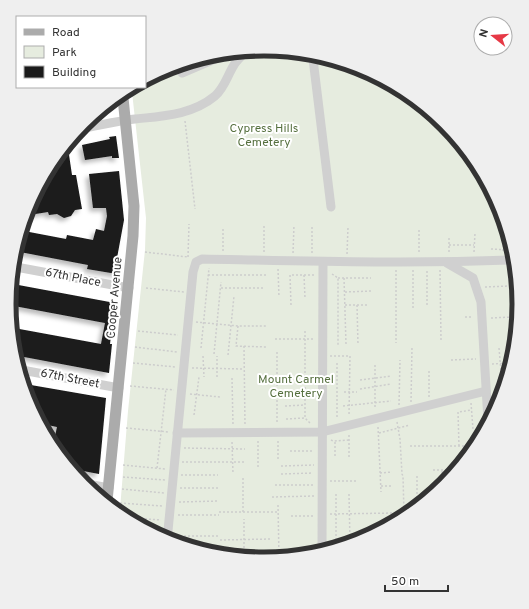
<svg xmlns="http://www.w3.org/2000/svg" width="529" height="609" viewBox="0 0 529 609" font-family="Overpass,sans-serif">
<style>
.green{fill:#e6ecdf}
.building{fill:#1a1a1a;filter:url(#shadow)}
.lines{fill:none;stroke-linecap:round;stroke-linejoin:round}
.path{stroke:#cdcdcd;stroke-width:1.5;stroke-dasharray:2 2;stroke-linecap:butt}
.minor{stroke:#d0d0d0;stroke-width:9}
.major{stroke:#ababab;stroke-width:11}
.labels{text-anchor:middle;dominant-baseline:central;stroke-width:4;stroke-linejoin:round;paint-order:stroke}
.park-label{font-size:12px;fill:#56703f;stroke:#fff}
.street-label{font-size:12px;fill:#333;stroke:#fff}
.rim{fill:none;stroke:#333;stroke-width:5}
</style>
<defs>
<filter id="shadow"><feDropShadow dx="-3.5" dy="3.5" stdDeviation="2" flood-color="#0004"/></filter>
</defs>
<rect width="100%" height="100%" fill="#fff"/>
<polygon class="green" points="265,49 362,69 445,124 501,207 520,305 500,402 445,485 362,541 264,560 167,540 120,509 128,411 145,250 146,218 132,92 139,87 145,87 145,83 167,68"/>
<g class="building">
<polygon points="116,136 119,158 112,158 112,156 85,160 82,145 110,139 109,137"/>
<polygon points="68,148 72,175 76,175 82,209 75,210 71,216 64,218 57,214 49,215 48,212 29,215 29,207"/>
<polygon points="119,171 124,220 117,258 120,259 117,274 87,269 88,265 20,252 24,231 66,239 67,235 93,240 96,229 104,231 107,216 106,208 93,208 89,174"/>
<polygon points="13,284 115,303 110,344 112,344 109,373 19,356 14,328 101,344 105,323 9,305"/>
<polygon points="25,384 106,398 99,474 73,469 54,441 57,427 43,424 28,402"/>
</g>
<g class="lines">
<g class="path">
<polyline points="185,121 195,209"/>
<polyline points="449,238 449,252"/>
<polyline points="449,245 474,245"/>
<polyline points="491,249 509,250"/>
<polyline points="223,251 223,228"/>
<polyline points="503,251 504,232"/>
<polyline points="145,252 188,257"/>
<polyline points="264,252 264,226"/>
<polyline points="419,252 419,229"/>
<polyline points="474,252 475,233"/>
<polyline points="293,253 294,225"/>
<polyline points="312,253 312,226"/>
<polyline points="347,254 348,227"/>
<polyline points="188,257 189,224"/>
<polyline points="278,269 279,297"/>
<polyline points="396,270 396,343"/>
<polyline points="440,270 441,340"/>
<polyline points="332,274 338,278 338,345"/>
<polyline points="208,275 268,275"/>
<polyline points="304,275 305,298"/>
<polyline points="338,278 371,278"/>
<polyline points="344,278 346,344"/>
<polyline points="485,287 510,286"/>
<polyline points="146,288 184,292"/>
<polyline points="221,288 265,288"/>
<polyline points="345,292 372,291"/>
<polyline points="291,305 290,275 315,275"/>
<polyline points="345,305 369,305"/>
<polyline points="357,305 358,345"/>
<polyline points="427,305 427,271"/>
<polyline points="413,308 413,270"/>
<polyline points="512,309 513,323"/>
<polyline points="465,317 473,317"/>
<polyline points="491,318 512,317"/>
<polyline points="196,322 238,326 267,326"/>
<polyline points="238,326 236,346 267,347"/>
<polyline points="138,331 178,335"/>
<polyline points="305,331 305,418"/>
<polyline points="275,339 315,339"/>
<polyline points="244,346 245,425"/>
<polyline points="135,347 177,352"/>
<polyline points="201,348 209,268"/>
<polyline points="499,348 502,383"/>
<polyline points="277,352 277,423"/>
<polyline points="214,354 221,282"/>
<polyline points="228,355 234,296"/>
<polyline points="203,356 204,377"/>
<polyline points="330,356 350,356 349,416"/>
<polyline points="451,360 476,359"/>
<polyline points="133,363 176,367"/>
<polyline points="337,363 337,419"/>
<polyline points="492,364 508,363"/>
<polyline points="375,365 375,409"/>
<polyline points="192,368 244,369"/>
<polyline points="217,377 217,356"/>
<polyline points="232,378 233,425"/>
<polyline points="360,380 391,376"/>
<polyline points="130,386 174,390"/>
<polyline points="360,389 391,384"/>
<polyline points="277,391 305,392"/>
<polyline points="344,392 357,392"/>
<polyline points="190,394 220,397"/>
<polyline points="429,397 429,369"/>
<polyline points="411,402 412,347"/>
<polyline points="471,403 473,429"/>
<polyline points="399,405 400,360"/>
<polyline points="285,406 305,405"/>
<polyline points="343,406 391,401"/>
<polyline points="194,415 199,377"/>
<polyline points="286,419 305,418 310,423"/>
<polyline points="397,422 400,439 402,474 403,476 404,513"/>
<polyline points="378,427 381,492"/>
<polyline points="126,428 169,432"/>
<polyline points="379,433 410,425"/>
<polyline points="331,440 333,441 349,440"/>
<polyline points="258,441 258,469"/>
<polyline points="278,441 278,459"/>
<polyline points="232,442 233,474"/>
<polyline points="335,442 335,456"/>
<polyline points="410,446 471,446"/>
<polyline points="459,446 458,412 472,410"/>
<polyline points="184,448 245,449"/>
<polyline points="290,451 314,451"/>
<polyline points="349,457 349,434"/>
<polyline points="182,462 246,462"/>
<polyline points="123,465 165,469"/>
<polyline points="281,466 314,465"/>
<polyline points="157,468 166,389"/>
<polyline points="433,470 455,470"/>
<polyline points="442,471 443,487"/>
<polyline points="380,473 392,472"/>
<polyline points="281,474 313,473"/>
<polyline points="181,475 218,475"/>
<polyline points="417,476 417,504"/>
<polyline points="123,477 165,480"/>
<polyline points="243,478 243,512"/>
<polyline points="330,481 356,481"/>
<polyline points="275,485 314,485"/>
<polyline points="381,486 392,486"/>
<polyline points="180,488 219,488"/>
<polyline points="122,489 164,493"/>
<polyline points="336,494 336,541"/>
<polyline points="349,494 350,543"/>
<polyline points="272,497 314,496"/>
<polyline points="179,502 218,501"/>
<polyline points="120,503 162,506"/>
<polyline points="278,505 279,557"/>
<polyline points="219,512 278,512"/>
<polyline points="330,514 396,513"/>
<polyline points="178,515 219,515"/>
<polyline points="291,516 313,516"/>
<polyline points="133,518 161,520"/>
<polyline points="363,532 363,540"/>
<polyline points="176,536 219,536"/>
<polyline points="220,540 271,539"/>
<polyline points="330,541 362,540"/>
<polyline points="230,553 244,553"/>
<polyline points="244,556 244,519"/>
</g>
<g class="minor">
<polyline points="313,59 331,207"/>
<polyline points="182,73 217,58"/>
<path d="M80 129C98 126 116 121 135 119 163 116 192 115 215 96 225 87 227 76 234 65 236 61 241 57 244 53"/>
<polyline points="447,263 473,278 481,302 488,421"/>
<polyline points="16,267 129,288"/>
<polyline points="22,370 119,388"/>
<polyline points="177,433 322,432 486,391"/>
<polyline points="82,483 109,488"/>
<path d="M167 541 193 272 196 262 202 259C305 261 408 264 511 260"/>
<polyline points="322,549 323,262"/>
</g>
<polyline class="major" points="107,501 133,236 134,206 123,98"/>
</g>
<g class="labels">
<g class="park-label">
<text x="264" y="129">Cypress Hills<tspan x="264" dy="14">Cemetery</tspan></text>
<text x="296" y="380">Mount Carmel<tspan x="296" dy="14">Cemetery</tspan></text>
</g>
<g class="street-label">
<text transform="translate(73 278) rotate(11)">67th Place</text>
<text transform="translate(115 298) rotate(-85)">Cooper Avenue</text>
<text transform="translate(70 379) rotate(11)">67th Street</text>
</g>
</g>
<path d="M0 0H529V609H0ZM16 304a248 248 0 1 1 496 0a248 248 0 1 1-496 0Z" fill="#efefef" fill-rule="evenodd"/>
<path class="rim" d="M16 304a248 248 0 1 1 496 0a248 248 0 1 1-496 0Z"/>
<rect x="16" y="16" width="130" height="72" fill="#ffffff" stroke="#adadad"/>
<rect x="24" y="29" width="20" height="6" fill="#ababab" stroke="#adadad"/>
<text x="52" y="36" font-size="12" fill="#333333">Road</text>
<rect x="24" y="46" width="20" height="12" fill="#e6ecdf" stroke="#adadad"/>
<text x="52" y="56" font-size="12" fill="#333333">Park</text>
<rect x="24" y="66" width="20" height="12" fill="#1a1a1a" stroke="#adadad"/>
<text x="52" y="76" font-size="12" fill="#333333">Building</text>
<g transform="translate(493 36) rotate(287)"><circle r="19" fill="#ffffff" stroke="#adadad"/>
<path d="M0-3L7 15L0 10L-7 15Z" fill="#e63946"/>
<text y="-6" font-size="11" font-weight="bold" text-anchor="middle" fill="#333333">N</text>
</g>
<path d="M385 585v6h63v-6" fill="none" stroke="#333333" stroke-width="2"/>
<text x="391" y="585" font-size="12" fill="#333333" stroke="#ffffff" stroke-width="3" paint-order="stroke">50 m</text>
</svg>
